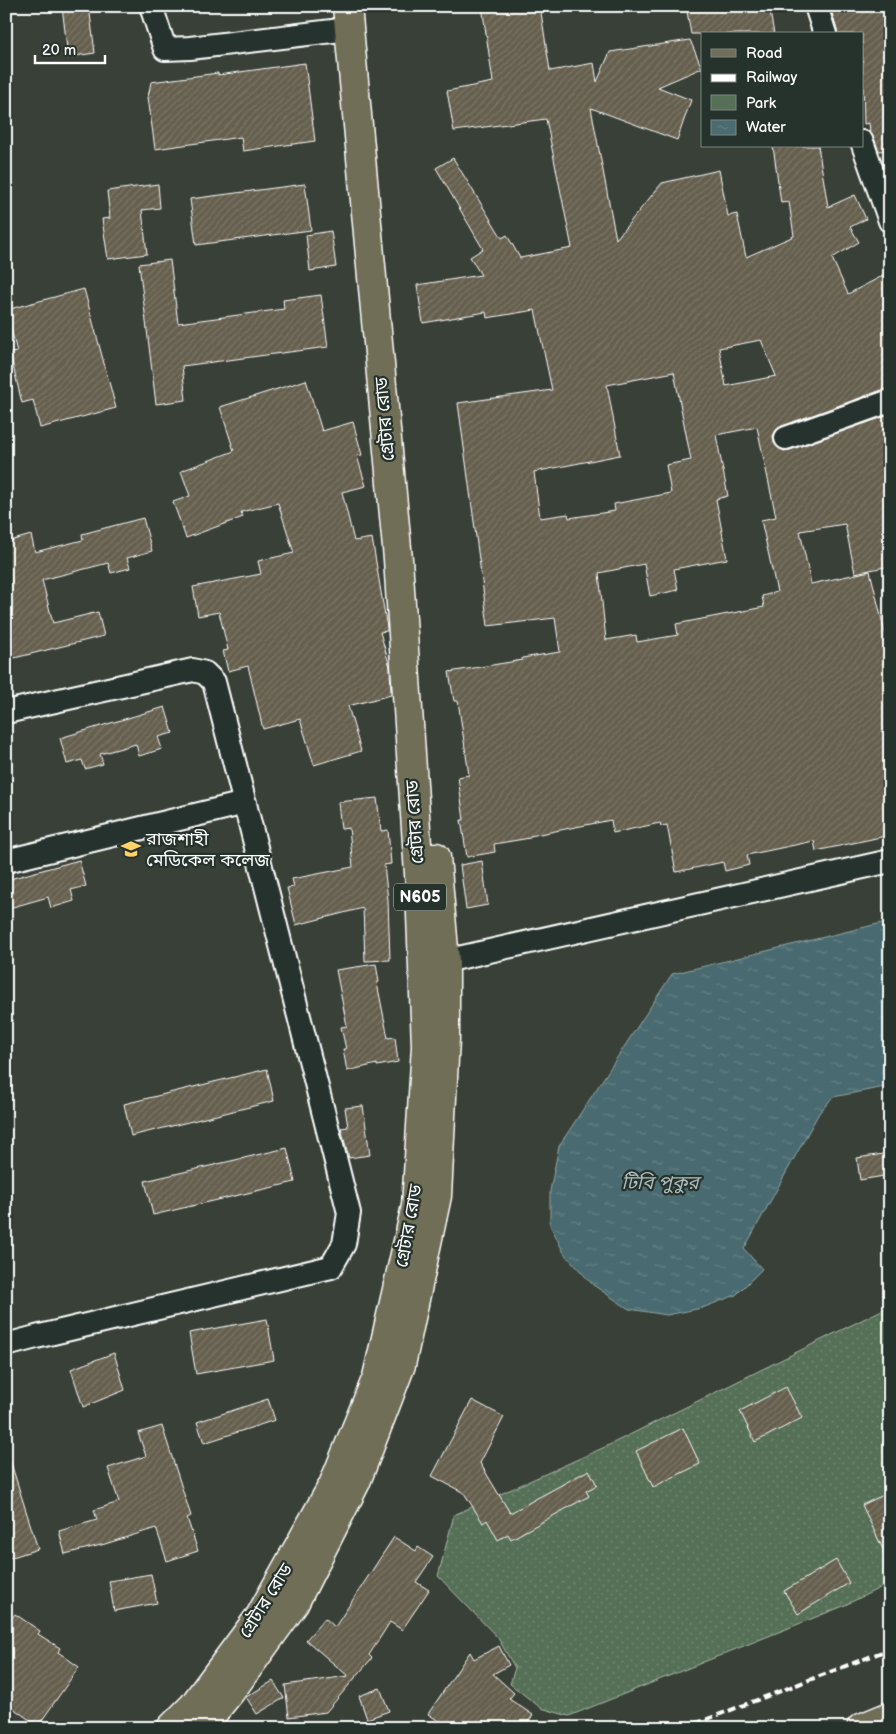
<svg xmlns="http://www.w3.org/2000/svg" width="896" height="1734" viewBox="0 0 896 1734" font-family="'Balsamiq Sans','Noto Sans Bengali',sans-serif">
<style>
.green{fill:url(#green-dots);stroke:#aab8aa}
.water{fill:url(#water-ripples);stroke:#92a6a9}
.building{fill:url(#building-hatch);stroke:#fff;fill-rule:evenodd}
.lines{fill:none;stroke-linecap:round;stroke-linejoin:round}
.minor-casing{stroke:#fff;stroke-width:26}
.major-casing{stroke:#fff;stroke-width:31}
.highway-casing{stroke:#fff;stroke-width:31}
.minor{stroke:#26332d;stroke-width:22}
.major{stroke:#716e59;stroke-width:28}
.highway{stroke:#716e59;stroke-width:28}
.rail{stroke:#fff;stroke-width:4;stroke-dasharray:8 4;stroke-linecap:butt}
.labels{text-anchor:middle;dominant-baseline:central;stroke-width:4.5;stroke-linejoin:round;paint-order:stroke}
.shield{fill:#26332d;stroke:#bec2c0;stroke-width:1}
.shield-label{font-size:16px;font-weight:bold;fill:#fff}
.street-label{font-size:18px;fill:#fff;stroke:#26332d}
.poi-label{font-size:18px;fill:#fff;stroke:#26332d;text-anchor:start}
.water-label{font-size:19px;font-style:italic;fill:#aebcbf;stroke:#26332d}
</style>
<defs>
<pattern id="green-dots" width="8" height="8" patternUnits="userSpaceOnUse" patternTransform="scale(1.25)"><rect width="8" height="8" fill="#557056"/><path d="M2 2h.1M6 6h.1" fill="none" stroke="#6e856f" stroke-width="1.8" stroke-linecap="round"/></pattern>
<pattern id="water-ripples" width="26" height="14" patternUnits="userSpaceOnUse" patternTransform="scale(1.25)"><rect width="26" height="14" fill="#4a6b70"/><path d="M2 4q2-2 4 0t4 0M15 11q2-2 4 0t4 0" fill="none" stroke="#658185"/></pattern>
<pattern id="building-hatch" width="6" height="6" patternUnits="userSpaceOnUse" patternTransform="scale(1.25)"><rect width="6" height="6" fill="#655e4e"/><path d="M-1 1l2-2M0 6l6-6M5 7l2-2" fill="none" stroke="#7c7669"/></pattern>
</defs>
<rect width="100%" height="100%" fill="#394037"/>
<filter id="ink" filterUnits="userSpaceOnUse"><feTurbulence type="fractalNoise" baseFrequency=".02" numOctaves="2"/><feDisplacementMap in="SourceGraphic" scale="10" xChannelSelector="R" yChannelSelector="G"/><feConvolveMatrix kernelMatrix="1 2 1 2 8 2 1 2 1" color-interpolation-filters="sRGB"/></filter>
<g filter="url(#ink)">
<polygon class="green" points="890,1306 890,1583 841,1607 569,1716 541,1708 510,1684 515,1668 498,1638 438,1576 454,1515 605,1447"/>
<polygon class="water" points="890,921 890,1086 833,1097 819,1113 744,1249 762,1269 736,1295 702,1308 667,1315 629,1309 593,1285 564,1253 550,1225 550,1191 559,1146 672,974"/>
<g class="building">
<polygon points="62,6 89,6 95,53 68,57"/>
<path d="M482 6H540L550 71 594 63 597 82 610 52 690 40 702 68 658 87 691 100 677 140 591 108 616 239 662 183 719 170 728 216 737 214 746 257 794 236 789 202 781 203 773 146H818L828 207 855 195 866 219 850 227 859 242 832 258 848 294 890 272V387L782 426 776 430 773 436 774 443 778 448 784 451 790 450 886 416 890 441V566L855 573 845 524 800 531 811 584 870 571 890 653V835L816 851 814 841 747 855 749 865 725 871 723 862 676 872 667 825 661 826 660 823 613 833 611 820 530 836V838L494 844 495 852 467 857 461 820H464L458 777 469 775 458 701H454L449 672 523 660 522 658 560 652 555 618 488 626 458 403 552 390 535 310 487 318 486 312 423 323 417 285 481 275 470 257 483 249 436 168 453 158 502 238 507 235 520 258 572 248 546 119 454 131 447 91 493 82ZM761 340 776 376 726 386 719 348ZM674 372 691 460 666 465 671 493 614 504 615 511 569 518 568 514 540 518 534 472 620 455 607 385ZM757 427 776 517 761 520 777 592 762 596 764 607 676 624 678 635 637 642 636 635 606 640 599 573 644 564 650 596 678 590 674 569 727 559 716 499 728 496 716 435Z"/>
<polygon points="686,6 769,6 774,34 691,34"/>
<polygon points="830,6 890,6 890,150 879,151 874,138 870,132 869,123 864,124 862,34 838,34"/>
<polygon points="305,63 315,141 243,151 241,137 155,149 148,97 151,82 218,73 218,75"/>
<polygon points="158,184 160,208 142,210 147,254 108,259 102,219 110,218 107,191"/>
<polygon points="305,184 311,230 196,245 190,199"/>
<polygon points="331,231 336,267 310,271 306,235"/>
<polygon points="170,260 178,323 284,309 283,300 321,295 328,347 182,366 186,400 156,404 139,264"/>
<polygon points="84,289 116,408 40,428 33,400 22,403 10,353 17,352 6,310"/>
<polygon points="306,380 322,431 353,422 362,455 357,456 366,486 342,492 354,541 372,538 387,628 387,631 380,632 390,667 391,695 348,706 361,751 314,765 300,719 263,729 248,666 228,671 223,651 228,650 219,612 198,616 193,587 261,574 258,561 294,553 278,503 241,512 243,517 186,538 173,502 190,496 181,471 234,451 220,407"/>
<polygon points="143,518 152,551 127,558 130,568 111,573 108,563 42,580 53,623 98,612 104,636 6,660 6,542 31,535 35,552 83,540 82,534"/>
<polygon points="165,707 173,733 158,737 162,749 139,756 136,744 100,754 103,764 85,769 82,760 67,764 60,738"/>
<polygon points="377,798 381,831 388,830 391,864 384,865 388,900 390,960 365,961 363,908 296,925 287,888 294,887 292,879 353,867 349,828 341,829 338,802"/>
<polygon points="79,860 86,886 71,890 74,901 51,908 48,897 6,909 6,880"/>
<polygon points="482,861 488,905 466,909 460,865"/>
<polygon points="376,964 379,982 377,983 388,1038 395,1037 398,1062 377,1066 377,1064 347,1071 343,1049 346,1049 341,1027 347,1026 336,970"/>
<polygon points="267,1069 274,1101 131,1136 124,1104"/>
<polygon points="363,1106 370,1155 349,1158 341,1128 348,1127 345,1108"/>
<polygon points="287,1148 295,1182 153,1215 145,1181"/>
<polygon points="890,1153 890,1175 860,1180 857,1158"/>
<polygon points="267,1319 274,1360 196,1374 189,1333"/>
<polygon points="114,1353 125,1390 83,1407 71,1369"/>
<polygon points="786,1387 802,1418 755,1442 740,1411"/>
<polygon points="268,1399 275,1420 204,1443 197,1422"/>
<polygon points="472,1400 504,1417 480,1463 510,1513 589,1470 597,1485 586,1491 589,1496 511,1539 508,1534 498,1540 487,1520 483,1523 464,1493 432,1476"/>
<polygon points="162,1426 191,1516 187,1518 198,1551 167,1561 156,1528 105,1544 65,1554 59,1531 97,1520 94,1510 119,1502 108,1468 146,1456 138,1433"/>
<polygon points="683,1428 700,1464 653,1487 636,1451"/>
<polygon points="10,1460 38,1549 6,1559 6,1461"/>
<polygon points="890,1492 890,1564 862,1505"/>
<polygon points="394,1537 416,1551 418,1547 433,1557 416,1582 429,1590 402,1630 390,1622 369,1655 372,1658 326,1712 289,1717 285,1685 348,1676 306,1640 325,1618 335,1627"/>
<polygon points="836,1560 849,1583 798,1614 784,1591"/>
<polygon points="151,1574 157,1603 114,1611 109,1581"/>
<polygon points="15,1614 40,1631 38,1634 60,1648 58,1652 79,1667 38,1726 6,1703 6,1626"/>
<polygon points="499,1646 509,1665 493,1674 514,1693 509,1699 533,1715 524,1728 449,1728 428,1714 470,1652 474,1659"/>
<polygon points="273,1681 284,1698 257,1714 246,1697"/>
<polygon points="380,1688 389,1711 367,1719 359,1696"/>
</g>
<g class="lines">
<defs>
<g id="minor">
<polyline points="151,6 165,49 190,48 349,29"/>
<polyline points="816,6 825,34"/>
<polyline points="862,142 890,221"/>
<polyline points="786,438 890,401"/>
<polyline points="6,712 193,670 205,673 214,682 349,1213 344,1244 331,1267 36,1337 6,1345"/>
<polyline points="6,861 245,803"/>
<polyline points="445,961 890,861"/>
</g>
<polyline id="major" points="861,1728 890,1716"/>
<g id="highway">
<polyline points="171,1728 193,1706 260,1616 333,1485 377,1377 416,1206 426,1046 420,889 398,559 347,6"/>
<polyline points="201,1728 231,1691 294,1604 356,1482 401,1365 437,1196 445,1039 445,961 436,857"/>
</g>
</defs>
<use href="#minor" class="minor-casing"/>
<use href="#major" class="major-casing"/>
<use href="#highway" class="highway-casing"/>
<use href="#minor" class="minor"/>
<use href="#major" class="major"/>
<use href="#highway" class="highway"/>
<polyline class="rail" points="684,1728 890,1649"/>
</g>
</g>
<defs>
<symbol id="university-bare" viewBox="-9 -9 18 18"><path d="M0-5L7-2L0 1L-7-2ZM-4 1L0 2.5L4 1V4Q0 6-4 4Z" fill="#ffd166" stroke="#26332d" stroke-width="2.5" paint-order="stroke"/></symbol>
</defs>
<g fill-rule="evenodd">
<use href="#university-bare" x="117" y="835" width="28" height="28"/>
</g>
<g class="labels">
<rect class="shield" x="394" y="883.5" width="52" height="27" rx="4"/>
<g class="shield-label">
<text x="420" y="897">N605</text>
</g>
<g class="street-label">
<text transform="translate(385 419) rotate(-95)">গ্রেটার রোড</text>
<text transform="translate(415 822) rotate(-94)">গ্রেটার রোড</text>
<text transform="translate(409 1226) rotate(-80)">গ্রেটার রোড</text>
<text transform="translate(266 1601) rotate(-58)">গ্রেটার রোড</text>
</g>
<g class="poi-label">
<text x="146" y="839">রাজশাহী<tspan x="146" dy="21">মেডিকেল কলেজ</tspan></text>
</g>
<g class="water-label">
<text x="660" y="1183">টিবি পুকুর</text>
</g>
</g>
<rect width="896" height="1734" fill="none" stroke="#26332d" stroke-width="25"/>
<rect x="12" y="12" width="871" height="1709" fill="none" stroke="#fff" stroke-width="2" filter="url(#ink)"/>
<rect x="701" y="32" width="162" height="115" fill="#26332d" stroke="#7d8581"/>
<rect x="711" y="49" width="25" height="8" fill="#716e59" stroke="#7d8581"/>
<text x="746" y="58" font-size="15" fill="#ffffff">Road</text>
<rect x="711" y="74" width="25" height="8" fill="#ffffff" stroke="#7d8581"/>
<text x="746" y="82" font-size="15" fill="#ffffff">Railway</text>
<rect x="711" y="95" width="25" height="15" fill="#557056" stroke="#7d8581"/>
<text x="746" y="108" font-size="15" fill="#ffffff">Park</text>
<rect x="711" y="120" width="25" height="15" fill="url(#water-ripples)" stroke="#7d8581"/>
<text x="746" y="132" font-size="15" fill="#ffffff">Water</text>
<path d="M35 55v8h70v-8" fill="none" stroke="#ffffff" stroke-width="2.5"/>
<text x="42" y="55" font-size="15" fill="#ffffff" stroke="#26332d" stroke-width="4" paint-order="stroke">20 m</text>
</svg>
